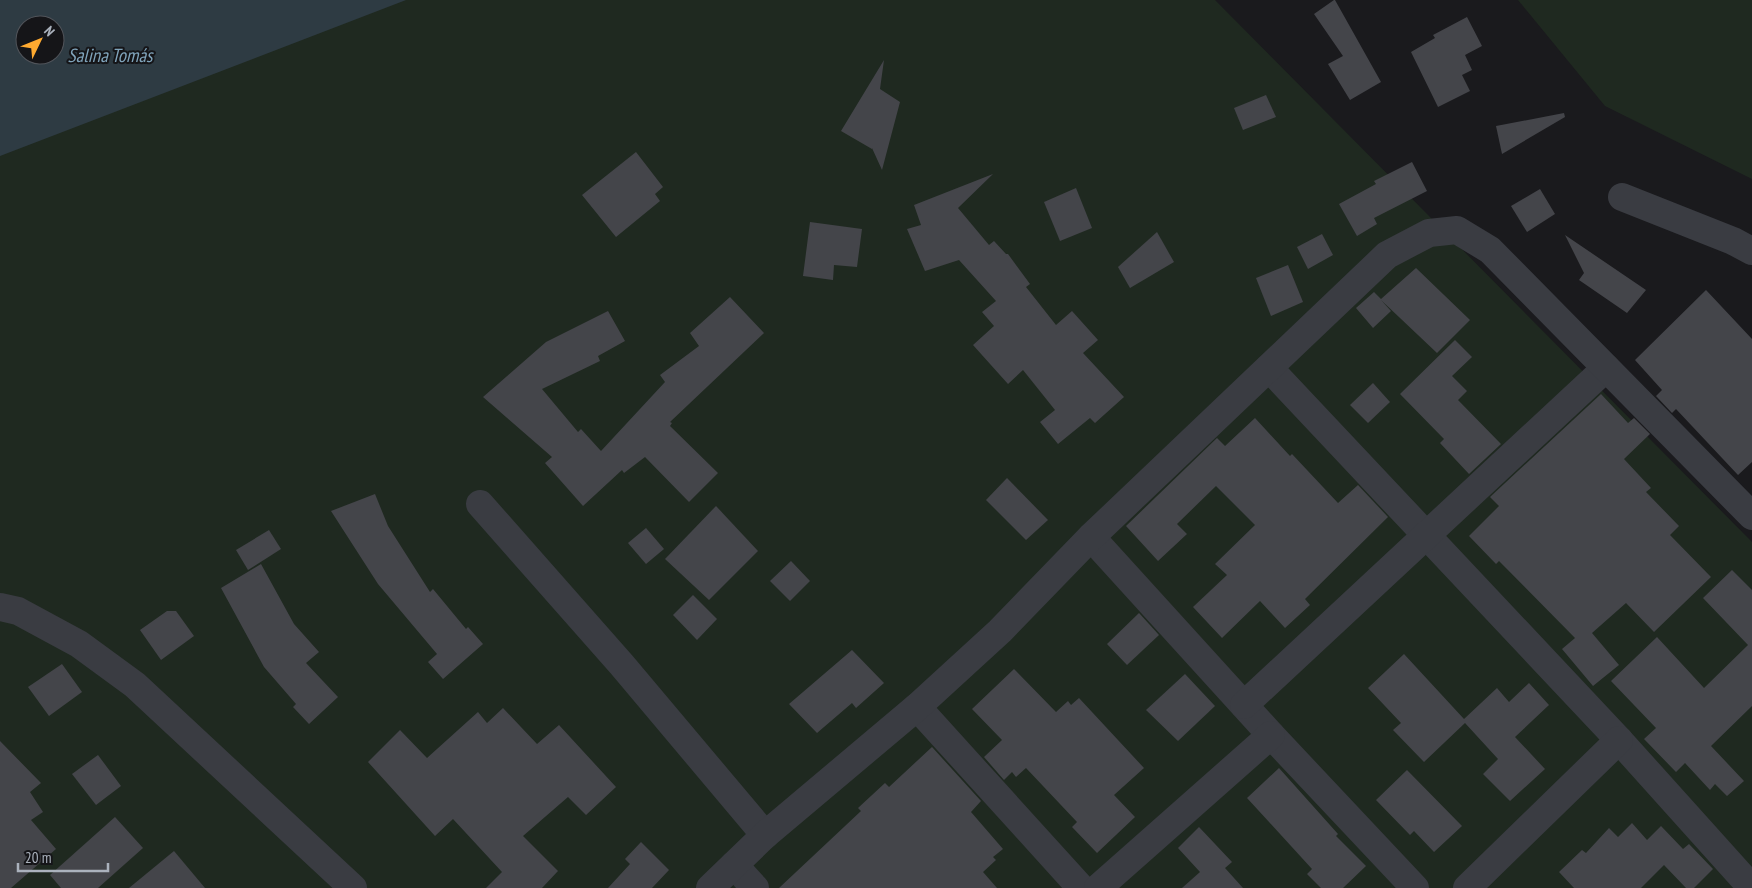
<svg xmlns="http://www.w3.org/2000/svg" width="1752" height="888" viewBox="0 0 1752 888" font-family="'PT Sans Narrow',sans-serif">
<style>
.green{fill:#1f2920;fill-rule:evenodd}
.water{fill:#2e3b43;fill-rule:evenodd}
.building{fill:#44454a}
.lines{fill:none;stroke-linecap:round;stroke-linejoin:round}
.street{stroke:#3a3c42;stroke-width:28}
.labels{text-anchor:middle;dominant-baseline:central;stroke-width:4;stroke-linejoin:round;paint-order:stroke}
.water-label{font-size:19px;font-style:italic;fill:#80a4bb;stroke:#151518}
</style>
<rect width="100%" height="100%" fill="#1a1a1d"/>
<g class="green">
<path d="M0 0H1215L1752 542V888H0ZM25 25H55V55H25Z"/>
<polygon points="1518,0 1752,0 1752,179 1605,106"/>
</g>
<path class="water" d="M0 0H406L0 156ZM25 25H55V55H25Z"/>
<g class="building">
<polygon points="1334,0 1335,0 1381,82 1350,100 1328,64 1343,56 1314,14"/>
<polygon points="1467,17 1482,46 1465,55 1472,70 1462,75 1470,91 1438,107 1411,52 1435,38 1433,35"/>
<polygon points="884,60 880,89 900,102 882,170 872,148 872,149 841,131"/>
<polygon points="1266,95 1276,117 1243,130 1234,108"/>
<polygon points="1564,113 1565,117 1502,154 1496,126"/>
<polygon points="636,152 663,187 655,194 660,201 616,237 582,195"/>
<polygon points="1412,162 1427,191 1374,218 1377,224 1357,236 1339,204 1376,184 1374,181"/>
<polygon points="993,174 958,208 989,245 994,241 1006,254 1008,254 1030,284 1026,287 1056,325 1072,311 1098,340 1083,353 1124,397 1095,423 1090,418 1058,444 1040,422 1055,410 1023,370 1008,384 973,345 994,326 982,312 996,301 959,260 925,271 907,229 921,225 914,205"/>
<polygon points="1076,188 1092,228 1060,241 1044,202"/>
<polygon points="1540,189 1555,214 1527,232 1511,206"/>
<polygon points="810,222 862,229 857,267 834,265 833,280 803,276"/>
<polygon points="1157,232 1174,262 1130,288 1118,267"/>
<polygon points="1322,234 1333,255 1308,269 1297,247"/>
<polygon points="1565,235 1646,290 1627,313 1579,280 1584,273"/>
<polygon points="1288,265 1303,302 1271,316 1256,278"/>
<polygon points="1416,268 1470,320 1437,353 1381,300 1391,311 1373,328 1356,308 1374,292 1381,299"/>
<polygon points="1706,290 1752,339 1752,462 1738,475 1676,409 1672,413 1656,396 1662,390 1635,360"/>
<polygon points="730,297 764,333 670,422 672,423 670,426 718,473 689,502 645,457 624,473 622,470 583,506 545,463 552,457 483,397 546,342 608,311 625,341 598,356 600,361 542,389 578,432 581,429 601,451 665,382 660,375 699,346 690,333"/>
<polygon points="1455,340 1472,357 1452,376 1467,391 1458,400 1501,444 1469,474 1440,443 1444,439 1400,394"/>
<polygon points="1373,383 1390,402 1368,423 1350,405"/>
<polygon points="1601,394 1628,423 1634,418 1650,434 1624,459 1651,488 1646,492 1679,526 1670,535 1711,577 1654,632 1626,603 1592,633 1619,665 1593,686 1562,649 1575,638 1499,561 1496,564 1469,536 1499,506 1490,497"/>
<polygon points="1255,418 1290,456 1292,454 1338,503 1358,485 1388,517 1305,599 1310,605 1285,628 1260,601 1222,638 1193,607 1227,575 1215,564 1255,525 1216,486 1177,524 1187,534 1158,561 1126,526 1217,438 1225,446"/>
<polygon points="1007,478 1048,520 1026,540 986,500"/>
<polygon points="375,494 388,526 430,592 433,589 466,629 468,627 483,644 443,679 428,662 437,654 378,584 331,511"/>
<polygon points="716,506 758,551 709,600 665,559"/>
<polygon points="646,528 664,549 646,564 628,543"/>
<polygon points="269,530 281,549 248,570 236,550"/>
<polygon points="791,561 810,581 790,601 770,581"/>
<polygon points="261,564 294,624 319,652 306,663 338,697 309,724 293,707 296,704 264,667 221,588"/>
<polygon points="1732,570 1752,590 1752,706 1711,746 1744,781 1727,796 1715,784 1710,790 1685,763 1676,772 1644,739 1656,728 1611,681 1657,637 1704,688 1748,645 1703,598"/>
<polygon points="693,595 717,619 697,640 673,615"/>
<polygon points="167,611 176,611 194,636 161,660 140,630"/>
<polygon points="1139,613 1159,635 1127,665 1107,644"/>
<polygon points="852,650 884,683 856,708 852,703 817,733 789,704"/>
<polygon points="1404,654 1464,719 1497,688 1509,702 1529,683 1549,705 1515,737 1545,769 1510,801 1483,774 1498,759 1465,723 1424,762 1393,730 1401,723 1368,688"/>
<polygon points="62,664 82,692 49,716 28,687"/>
<polygon points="1014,669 1056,712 1068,701 1071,705 1079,698 1144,768 1114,795 1135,817 1097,853 1072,827 1077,822 1026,768 1016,777 1012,772 1004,780 984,757 1002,740 972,709"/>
<polygon points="1185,674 1215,706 1178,741 1146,710"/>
<polygon points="503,708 537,744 559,725 616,787 586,815 568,797 523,836 558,871 542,888 486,888 502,872 453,819 435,836 368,762 400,730 427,758 478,712 487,723"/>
<polygon points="0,741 41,783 30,792 43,812 31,820 56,849 11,888 0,888"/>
<polygon points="932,747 981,801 971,812 1003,849 993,857 996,860 983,872 997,888 779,888 861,811 858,808 885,783 889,787"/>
<polygon points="98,755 121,786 96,805 72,774"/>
<polygon points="1279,768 1338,834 1336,836 1366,866 1343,888 1321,888 1307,874 1312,869 1247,798"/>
<polygon points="1407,770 1462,826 1434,852 1414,831 1410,835 1376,800"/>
<polygon points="115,817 143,848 98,888 61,888 50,875"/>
<polygon points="1632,823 1647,840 1661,826 1683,849 1689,844 1713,869 1694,888 1686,888 1664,865 1641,888 1574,888 1559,872 1582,850 1586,853 1609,828 1618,837"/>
<polygon points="1199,827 1232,862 1225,868 1243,888 1182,888 1200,872 1178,848"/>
<polygon points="641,842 669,870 652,888 608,888 630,864 625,859"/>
<polygon points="174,851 205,888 129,888"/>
</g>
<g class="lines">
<g class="street">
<polyline points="1622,197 1733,241 1752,251"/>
<polyline points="1269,368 1619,740 1752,888"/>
<polyline points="480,504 622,665 765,835"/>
<polyline points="1091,537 1271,735 1415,888"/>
<polyline points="0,607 18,611 79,644 135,685 353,888"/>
<polyline points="1244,705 1606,368"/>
<polyline points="917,707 1081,888"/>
<polyline points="734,865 755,888"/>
<polyline points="710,888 765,835 917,707 1000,631 1091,537 1387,255 1429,233 1457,230 1490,250 1752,516"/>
<polyline points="1098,888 1271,735"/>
<polyline points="1467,888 1619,740"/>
</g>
</g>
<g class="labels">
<g class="water-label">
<text x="110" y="55">Salina Tomás</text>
</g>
</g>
<g transform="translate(40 40) rotate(47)"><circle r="24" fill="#151518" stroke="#51545a"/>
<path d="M0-4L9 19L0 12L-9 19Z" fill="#ffaa30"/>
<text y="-8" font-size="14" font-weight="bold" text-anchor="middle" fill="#abb2bd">N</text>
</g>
<path d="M18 863v8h90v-8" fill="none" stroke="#abb2bd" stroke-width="2.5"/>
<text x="25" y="863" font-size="15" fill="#abb2bd" stroke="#151518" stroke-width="4" paint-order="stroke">20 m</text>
</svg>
